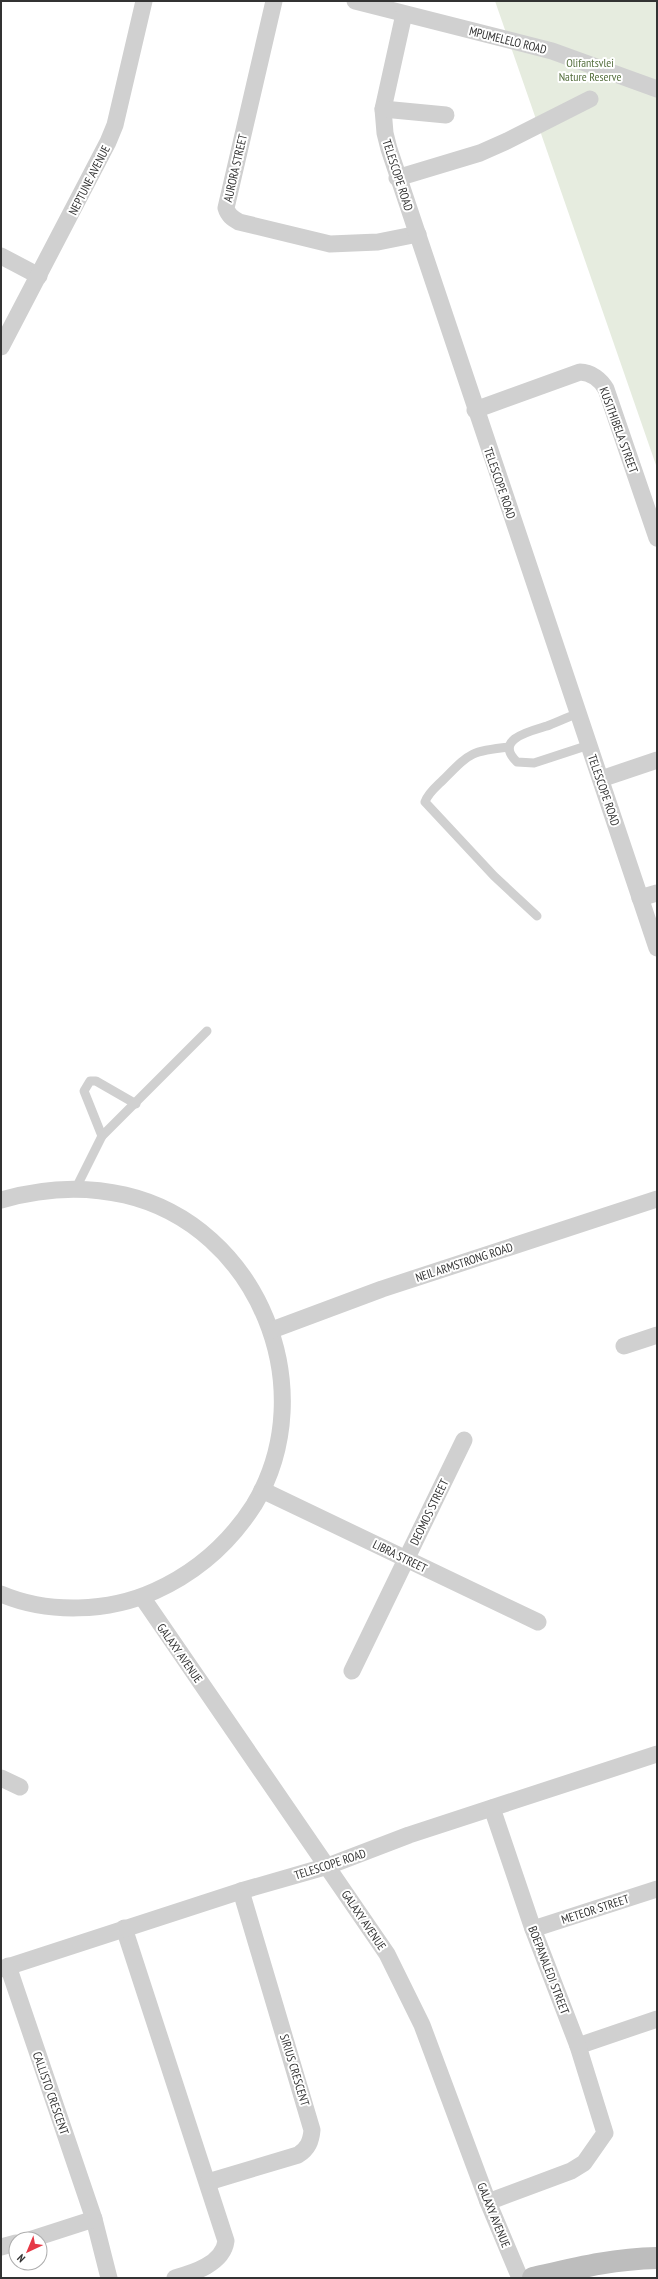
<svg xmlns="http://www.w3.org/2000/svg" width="658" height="2279" viewBox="0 0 658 2279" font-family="'PT Sans Narrow',sans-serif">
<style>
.green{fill:#e6ecdf}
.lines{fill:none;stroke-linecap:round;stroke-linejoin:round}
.lane{stroke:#d0d0d0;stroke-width:9}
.street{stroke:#d0d0d0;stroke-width:17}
.secondary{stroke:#bdbdbd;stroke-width:22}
.labels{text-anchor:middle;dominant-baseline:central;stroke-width:4;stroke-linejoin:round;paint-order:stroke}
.street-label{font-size:12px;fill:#333;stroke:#fff}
.park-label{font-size:12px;fill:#56703f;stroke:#fff}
</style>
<rect width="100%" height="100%" fill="#fff"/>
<polygon class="green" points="495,1 657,1 657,468"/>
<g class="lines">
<g class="lane">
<path d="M579 713C568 717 557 722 547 726 531 731 493 739 517 762L534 763 589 745"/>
<path d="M509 747C470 751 470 753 443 780 437 786 428 793 425 802L494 876 537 916"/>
<polyline points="102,1136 84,1091 90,1081 96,1081 136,1104"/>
<polyline points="76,1188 102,1136 207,1031"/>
</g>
<g class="street">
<path d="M274 1 226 208C228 215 232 218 239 222L330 244 378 242 418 234"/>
<polyline points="355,1 552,51 657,89"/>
<polyline points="404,14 383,109 385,133 389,149 657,948"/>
<polyline points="383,109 446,115"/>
<polyline points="397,178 480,153 507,141 590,99"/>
<polyline points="1,256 39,276"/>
<polyline points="1,347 108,142 115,125 144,1"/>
<path d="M475 410 580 372C591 372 601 380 606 389L657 538"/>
<polyline points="601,779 657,760"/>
<polyline points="640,898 657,893"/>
<path d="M1 1200C42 1188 82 1185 125 1195 258 1226 324 1389 254 1505 229 1544 197 1572 155 1591 109 1612 48 1614 1 1594"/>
<polyline points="272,1330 382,1289 657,1199"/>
<polyline points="624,1346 657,1335"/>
<polyline points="262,1490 538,1622"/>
<polyline points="142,1597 387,1954 422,2025 488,2202 520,2278"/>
<polyline points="352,1671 464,1440"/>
<polyline points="1,1778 20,1787"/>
<path d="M124 1928 226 2241C223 2264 193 2273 175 2278"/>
<polyline points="533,1929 657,1889"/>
<polyline points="8,1966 94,2219 109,2278"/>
<polyline points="1,1969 241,1891 328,1866 409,1835 657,1754"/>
<polyline points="578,2046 657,2019"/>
<path d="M208 2182 298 2155C308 2149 311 2141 312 2130L241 1891"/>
<polyline points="488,2202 571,2171 584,2163 605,2133 578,2046 533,1929 492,1808"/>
<polyline points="32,2239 94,2219"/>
<polyline points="1,2247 16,2243"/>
</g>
<path class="secondary" d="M533 2278C577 2268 612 2259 657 2258"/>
</g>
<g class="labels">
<g class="street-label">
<text transform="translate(508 40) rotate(14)">MPUMELELO ROAD</text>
<text transform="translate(235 168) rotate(-77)">AURORA STREET</text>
<text transform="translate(398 175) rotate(72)">TELESCOPE ROAD</text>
<text transform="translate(89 180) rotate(-63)">NEPTUNE AVENUE</text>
<text transform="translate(619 430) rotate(70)">KUSITHIBELA STREET</text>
<text transform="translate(500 483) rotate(71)">TELESCOPE ROAD</text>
<text transform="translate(604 790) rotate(71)">TELESCOPE ROAD</text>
<text transform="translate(464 1262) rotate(-18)">NEIL ARMSTRONG ROAD</text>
<text transform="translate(429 1512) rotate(-64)">DEOMOS STREET</text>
<text transform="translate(400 1556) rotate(26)">LIBRA STREET</text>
<text transform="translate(180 1653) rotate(55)">GALAXY AVENUE</text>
<text transform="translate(330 1864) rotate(-18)">TELESCOPE ROAD</text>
<text transform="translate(595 1909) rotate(-18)">METEOR STREET</text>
<text transform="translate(364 1920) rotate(56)">GALAXY AVENUE</text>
<text transform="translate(549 1970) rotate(69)">BOEPANALEDI STREET</text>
<text transform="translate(295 2070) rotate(73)">SIRIUS CRESCENT</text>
<text transform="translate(51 2093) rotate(71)">CALLISTO CRESCENT</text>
<text transform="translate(494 2215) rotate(68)">GALAXY AVENUE</text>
</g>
<g class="park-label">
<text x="590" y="62">Olifantsvlei<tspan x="590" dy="14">Nature Reserve</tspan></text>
</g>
</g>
<rect width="658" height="2279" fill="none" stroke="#333333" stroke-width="4"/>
<g transform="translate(28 2251) rotate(224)"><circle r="19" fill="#ffffff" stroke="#adadad"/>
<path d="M0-3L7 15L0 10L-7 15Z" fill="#e63946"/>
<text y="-6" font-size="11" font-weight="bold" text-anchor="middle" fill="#333333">N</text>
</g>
</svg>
